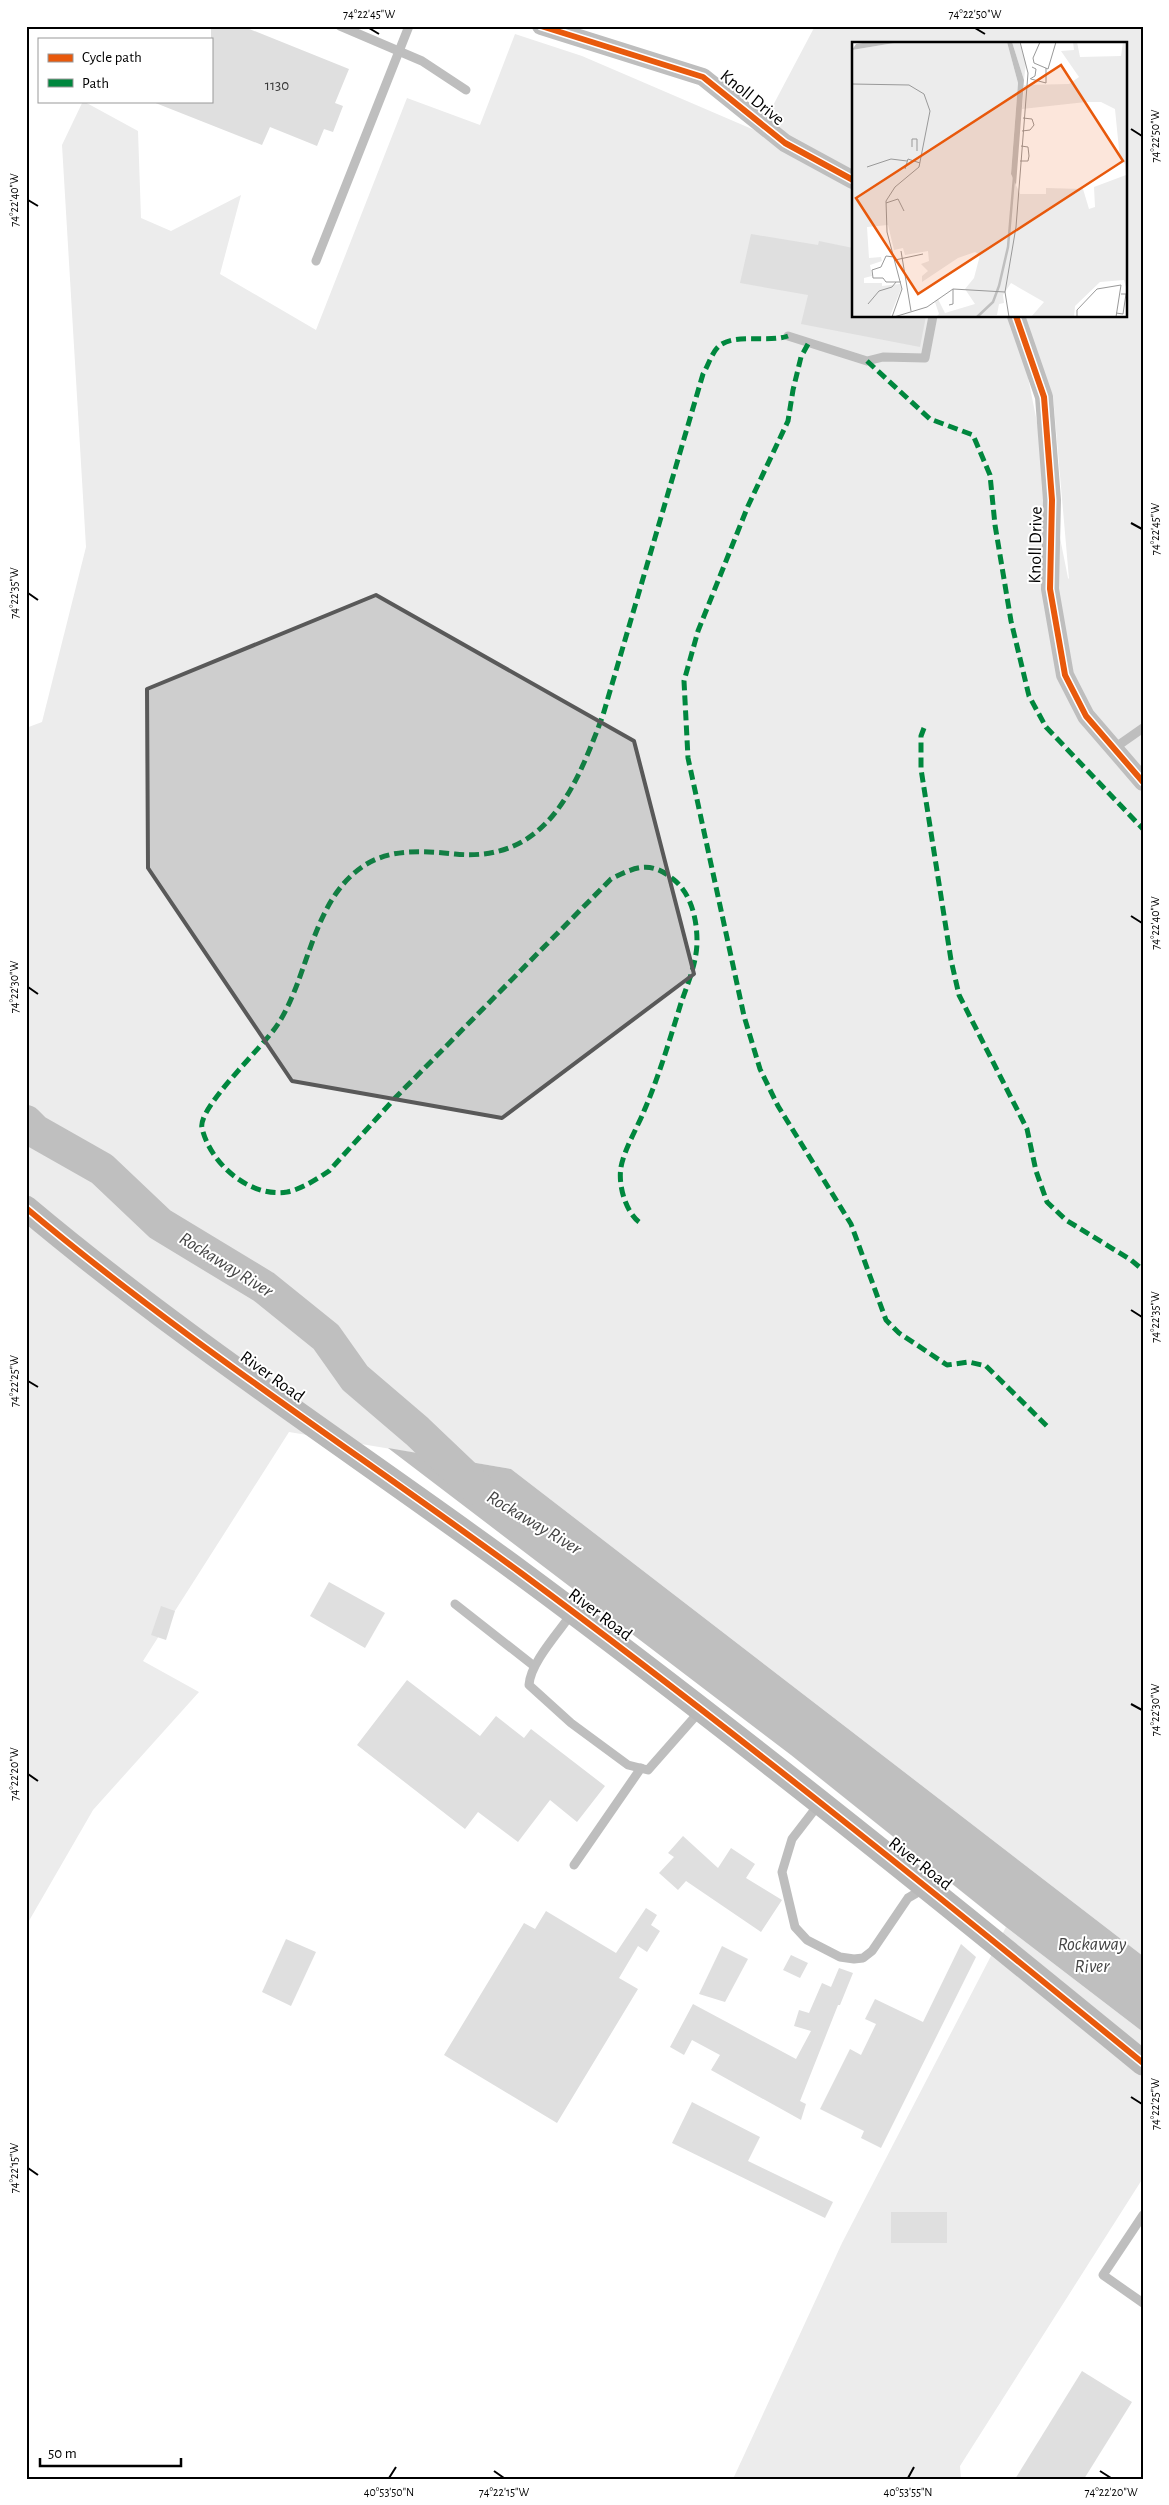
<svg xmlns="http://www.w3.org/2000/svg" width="1169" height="2505" viewBox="0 0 1169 2505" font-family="'Alegreya Sans',sans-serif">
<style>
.green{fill:#ececec;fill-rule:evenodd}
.water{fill:#bfbfbf}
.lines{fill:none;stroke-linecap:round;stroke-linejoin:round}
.river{stroke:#bfbfbf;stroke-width:34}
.building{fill:#dfdfdf}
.lane{stroke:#bebebe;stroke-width:9}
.street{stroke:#bebebe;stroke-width:18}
.secondary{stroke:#b8b8b8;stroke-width:25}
.quiet{stroke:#00873e;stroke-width:5;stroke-dasharray:10 5;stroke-linecap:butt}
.cycleway-casing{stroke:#fff;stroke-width:9}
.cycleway{stroke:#e8590c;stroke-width:6}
.marked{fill:#595959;fill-opacity:0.2;stroke:#595959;stroke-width:4;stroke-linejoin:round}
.ticks{fill:none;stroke:#000;stroke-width:2}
.labels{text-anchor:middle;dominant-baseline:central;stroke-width:4;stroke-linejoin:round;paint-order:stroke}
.number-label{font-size:15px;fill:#383838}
.street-label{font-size:18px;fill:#000;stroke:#fff}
.water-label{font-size:19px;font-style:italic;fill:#444;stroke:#fff}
.inset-river{fill:none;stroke:#bfbfbf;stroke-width:2.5}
.inset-road{fill:none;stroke:#999;stroke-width:1}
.view{fill:#e8590c;fill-opacity:0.15;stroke:#e8590c;stroke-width:2.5}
.inset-edge{fill:none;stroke:#000;stroke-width:2.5}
.neatline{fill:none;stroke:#000;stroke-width:2}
.ticks-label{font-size:12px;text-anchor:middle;fill:#000}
</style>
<rect width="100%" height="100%" fill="#fff"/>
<g class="green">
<path d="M815 26H1143V1956L511 1469 289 1432 143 1661 199 1692 93 1810 26 1926V728L42 722 86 547 62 145 83 101 138 131 141 218 171 231 241 195 220 274 316 330 407 98 480 125 515 34 582 56 759 132ZM853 44H1125V316H853ZM1017 322 1053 395 1069 579 1068 578Z"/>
<polygon points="1006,1927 1143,2032 1143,2178 960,2466 961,2479 733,2479 842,2243"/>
</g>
<polygon class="water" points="388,1448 511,1469 1143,1956 1143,2032 1006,1927 791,1755"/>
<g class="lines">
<polyline class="river" points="26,1122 35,1131 102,1169 160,1224 264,1287 326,1337 355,1378 417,1431 478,1489"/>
</g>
<g class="building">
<polygon points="211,26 242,26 349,69 335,103 343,106 333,132 324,129 317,146 270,127 262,145 153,102 211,101"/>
<polygon points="751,234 818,245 819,241 853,248 853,316 926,316 920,347 801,324 808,295 740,283"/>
<polygon points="329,1582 385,1613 365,1648 310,1616"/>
<polygon points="161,1606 175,1611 166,1640 151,1635"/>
<polygon points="407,1680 480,1736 496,1716 524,1738 531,1729 605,1786 577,1822 550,1800 518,1842 478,1812 465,1829 357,1745"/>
<polygon points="683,1836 718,1868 731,1848 755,1864 746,1878 782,1900 761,1932 686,1881 678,1890 659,1873 674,1857 668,1853"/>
<polygon points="646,1908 657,1915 651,1925 660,1931 647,1952 638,1946 619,1978 638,1989 557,2123 444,2055 524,1923 535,1929 546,1911 616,1953"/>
<polygon points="286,1939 316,1952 291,2006 262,1992"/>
<polygon points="961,1944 976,1957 881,2148 861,2138 864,2131 820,2109 850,2049 861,2055 876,2024 865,2019 875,1999 923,2022"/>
<polygon points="722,1946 748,1959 725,2002 699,1994"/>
<polygon points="791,1955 808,1963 800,1978 783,1970"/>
<polygon points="839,1968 853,1973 840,2005 838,2005 800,2101 806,2104 801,2120 711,2070 720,2055 692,2040 684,2055 670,2047 693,2004 796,2059 811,2031 794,2026 799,2010 809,2013 822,1983 831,1987"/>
<polygon points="692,2102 760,2137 748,2161 833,2202 825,2218 672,2143"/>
<rect x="891" y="2212" width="56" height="31"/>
<polygon points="1082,2371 1132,2402 1084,2479 1015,2479"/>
</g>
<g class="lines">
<g class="lane">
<polyline points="340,26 422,61 466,90"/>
<polyline points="316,261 409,26"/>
<polyline points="788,336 867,361 883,357 925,358 933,316"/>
<polyline points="1113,749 1143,728"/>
<polyline points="455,1604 534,1666"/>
<path d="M572 1613C559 1632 530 1663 529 1685L571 1723 628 1765 648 1770 700 1711"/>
<polyline points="819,1804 792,1839 782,1872 795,1927 807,1940 840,1957 854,1959 863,1958 872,1951 908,1898 925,1888"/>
<polyline points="574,1865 641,1768"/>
<polyline points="1143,2215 1103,2275 1143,2303"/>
</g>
<g class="street">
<polyline points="541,26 703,77 785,143 853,180"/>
<polyline points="1016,316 1044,397 1052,500 1050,589 1065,675 1086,716 1143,782"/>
</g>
<path class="secondary" d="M26 1208C183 1340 356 1452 521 1573 733 1730 939 1896 1143 2063"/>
<g class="quiet">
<polyline points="808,344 801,357 793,390 788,421 748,506 698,631 684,681 688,758 744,1016 760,1069 778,1106 851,1224 886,1320 899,1333 947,1365 969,1362 986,1366 1050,1429"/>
<polyline points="867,361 930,419 973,435 990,475 995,525 1011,621 1029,696 1046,727 1143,829"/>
<polyline points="924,728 921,736 921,769 951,960 959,995 1027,1129 1036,1171 1047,1202 1066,1220 1131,1260 1143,1270"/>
<path d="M639 1222C625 1211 618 1184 621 1167 624 1150 638 1126 644 1111 659 1076 670 1039 681 1003 688 983 697 962 697 941 697 919 691 893 673 879 650 860 635 867 611 879L396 1097 329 1171C317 1179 302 1189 287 1192 249 1198 210 1163 202 1128 197 1108 265 1045 278 1024 310 974 312 899 365 865 392 848 425 851 455 854 547 863 576 787 603 715L703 374C708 366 712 352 719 346 735 333 767 343 788 336"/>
</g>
<defs>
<g id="cycleway">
<polyline points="541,26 703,77 785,143 853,180"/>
<polyline points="1016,316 1044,397 1052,500 1050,589 1065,675 1086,716 1143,782"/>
<path d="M26 1208C183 1340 356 1452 521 1573 733 1730 939 1896 1143 2063"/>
</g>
</defs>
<use href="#cycleway" class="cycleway-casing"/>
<use href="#cycleway" class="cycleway"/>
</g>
<path class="marked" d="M376 595 634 741 694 974 502 1118 292 1081 148 868 147 689Z"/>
<path class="ticks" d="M369 28 379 34M975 28 985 34M1131 129 1142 136M28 200 38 206M1131 523 1142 529M28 593 38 600M1131 916 1142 923M28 987 38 994M1131 1310 1142 1317M28 1381 38 1387M1131 1704 1142 1710M28 1774 38 1781M1131 2097 1142 2104M28 2168 38 2175M494 2471 504 2478M1100 2471 1111 2478M389 2478 396 2467M908 2478 914 2467"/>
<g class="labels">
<g class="number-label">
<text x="277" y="85">1130</text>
</g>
<g class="street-label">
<text transform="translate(752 98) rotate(39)">Knoll Drive</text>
<text transform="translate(1036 545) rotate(-89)">Knoll Drive</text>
<text transform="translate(272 1377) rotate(36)">River Road</text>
<text transform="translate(600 1615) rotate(37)">River Road</text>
<text transform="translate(920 1864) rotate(38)">River Road</text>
</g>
<g class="water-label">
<text transform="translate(226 1265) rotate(32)">Rockaway River</text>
<text transform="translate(534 1523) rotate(31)">Rockaway River</text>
<text x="1092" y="1944">Rockaway<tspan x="1092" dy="22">River</tspan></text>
</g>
</g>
<g transform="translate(852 42)">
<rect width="275" height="275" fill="#fff"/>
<path d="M48 0H155L166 41 159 132 168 152H194V146L231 147 237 167 243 165 242 145 274 133 273 122 268 117 263 67 249 60H234L170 67 172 43 217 42 227 35 209 9 222 8 221 0H225L228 15 269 14 271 0H275V249L272 238 248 240 223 264 222 275H179L192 260 159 241 151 253 152 261 147 262 145 273 84 275 87 272 83 260 86 257 93 271 123 262 113 247 122 236 128 213 123 210 106 216 70 240V234L76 229 69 222 77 219 76 209 53 213 51 206 42 208 36 183 15 185 17 216 29 215 30 219 18 223 20 234 12 236V241H30V244L48 242 49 247 38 274 0 275V8ZM160 0H167L174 21 172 38Z" fill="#ececec"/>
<path d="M17 0H48L0 8 4 2ZM155 0H160L172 38 164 143 159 132 166 41Z" fill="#bfbfbf"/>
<path class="inset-river" d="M125 275 141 260 147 244 156 205 162 135"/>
<path class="inset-road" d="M188 0 181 16 182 21 196 27 204 0M178 37 183 34 184 27 180 25M179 37 194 41V26M0 42 57 43 72 52 78 69 67 125 43 145 34 159 35 190 50 247 40 275M170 89 178 88 182 83 180 77 171 76M60 105V97H65V109M168 119H176L177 114 176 105 169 104M15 125 39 117 55 119M53 127 56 117 68 121M34 161 46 157 52 169M49 209 59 269M42 215 34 214 29 225 20 228 21 236H31L34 240H49M43 218 71 212M16 262 27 249 40 245 44 240M97 263 101 262V247M264 271 271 272 274 252H269M42 275 75 265 101 247 153 250M157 275 153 250 164 185 176 31 168 0M225 275V268L245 247 269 243 264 275"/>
<path class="view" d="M209 23 271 119 66 252 4 156Z"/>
<rect width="275" height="275" class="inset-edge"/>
</g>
<rect width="1169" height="2505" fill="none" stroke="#ffffff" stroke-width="55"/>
<rect x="38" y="38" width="175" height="65" fill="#ffffff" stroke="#999999"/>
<rect x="48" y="54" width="25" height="8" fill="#e8590c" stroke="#999999"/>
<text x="82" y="62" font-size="15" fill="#000000">Cycle path</text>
<rect x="48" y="79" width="25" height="8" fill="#00873e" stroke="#999999"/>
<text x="82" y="88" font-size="15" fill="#000000">Path</text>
<path d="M40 2458v8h141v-8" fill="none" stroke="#000000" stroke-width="2.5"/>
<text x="48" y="2458" font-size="15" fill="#000000" stroke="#ffffff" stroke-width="4" paint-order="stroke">50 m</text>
<rect x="28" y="28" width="1114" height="2450" class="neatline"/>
<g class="ticks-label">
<text x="369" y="18">74°22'45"W</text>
<text x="975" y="18">74°22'50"W</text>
<text transform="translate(1155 136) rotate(-90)" y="4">74°22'50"W</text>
<text transform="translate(14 200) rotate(-90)" y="4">74°22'40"W</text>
<text transform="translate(1155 529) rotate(-90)" y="4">74°22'45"W</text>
<text transform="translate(14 593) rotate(-90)" y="4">74°22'35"W</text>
<text transform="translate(1155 923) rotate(-90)" y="4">74°22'40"W</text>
<text transform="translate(14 987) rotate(-90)" y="4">74°22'30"W</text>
<text transform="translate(1155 1317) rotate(-90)" y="4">74°22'35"W</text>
<text transform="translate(14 1381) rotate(-90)" y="4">74°22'25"W</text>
<text transform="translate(1155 1710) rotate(-90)" y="4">74°22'30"W</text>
<text transform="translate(14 1774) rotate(-90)" y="4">74°22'20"W</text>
<text transform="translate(1155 2104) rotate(-90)" y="4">74°22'25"W</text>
<text transform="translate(14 2168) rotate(-90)" y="4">74°22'15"W</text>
<text x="389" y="2496">40°53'50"N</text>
<text x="504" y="2496">74°22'15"W</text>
<text x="908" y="2496">40°53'55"N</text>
<text x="1111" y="2496">74°22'20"W</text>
</g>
</svg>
